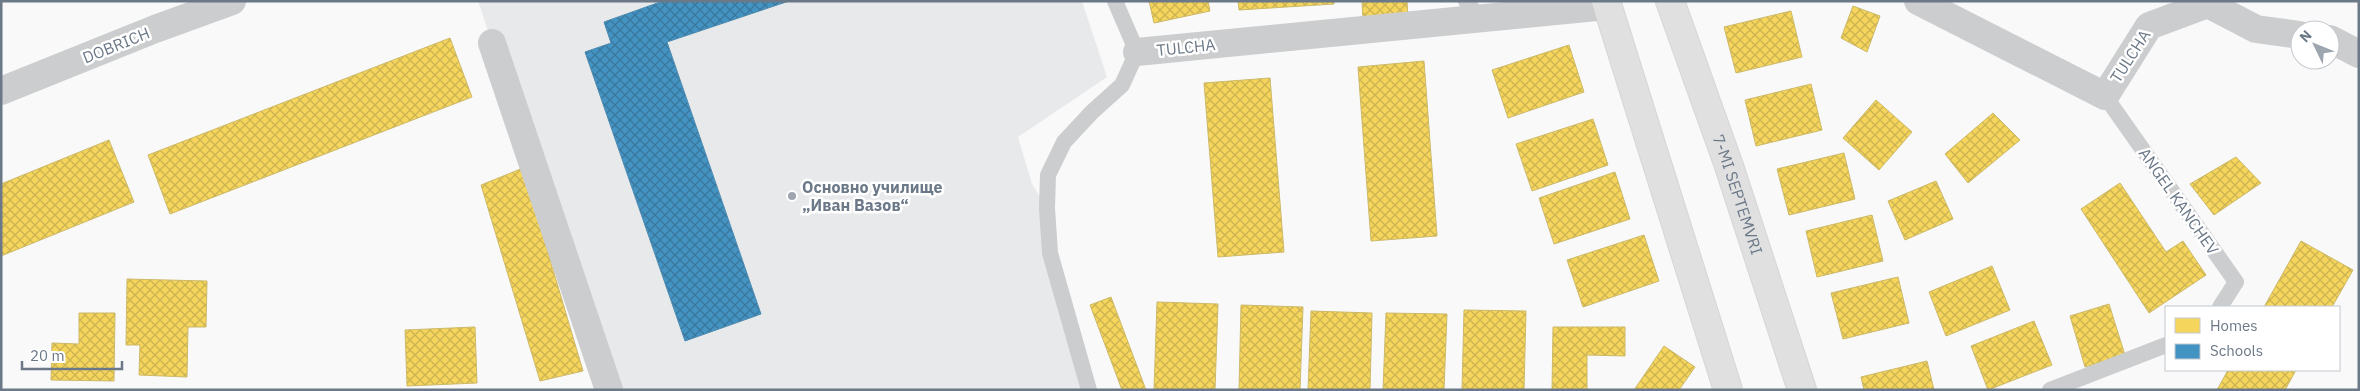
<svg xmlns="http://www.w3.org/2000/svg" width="2360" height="391" viewBox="0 0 2360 391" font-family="'IBM Plex Sans',sans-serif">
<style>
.built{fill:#e7e9ea}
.homes{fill:url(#homes-cross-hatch);stroke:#ccb969}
.schools{fill:url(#schools-cross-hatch);stroke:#4f8bb1}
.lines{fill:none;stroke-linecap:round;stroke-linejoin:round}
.secondary-casing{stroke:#d5d6d7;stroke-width:30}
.service{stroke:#cccdce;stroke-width:16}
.minor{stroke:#cccdce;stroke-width:28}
.tertiary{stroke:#cccdce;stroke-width:28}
.secondary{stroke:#e0e0e1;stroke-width:28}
.poi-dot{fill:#9da5af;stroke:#fff;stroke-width:2}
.labels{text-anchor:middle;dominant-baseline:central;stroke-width:5;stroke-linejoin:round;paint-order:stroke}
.street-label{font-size:16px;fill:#6b7887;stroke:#fff}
.poi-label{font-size:16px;font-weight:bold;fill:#6b7887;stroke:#fff;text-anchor:start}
</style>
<defs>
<pattern id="homes-cross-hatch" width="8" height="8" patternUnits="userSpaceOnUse" patternTransform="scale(1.25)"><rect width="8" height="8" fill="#f6d55c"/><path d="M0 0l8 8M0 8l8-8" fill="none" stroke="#cbb252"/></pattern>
<pattern id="schools-cross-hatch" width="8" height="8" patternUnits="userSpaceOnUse" patternTransform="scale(1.25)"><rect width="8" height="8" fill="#4393c3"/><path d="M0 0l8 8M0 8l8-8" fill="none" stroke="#3a779c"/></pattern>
</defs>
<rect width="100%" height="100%" fill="#f9f9f9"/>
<polygon class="built" points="478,1 1082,1 1107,77 1018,137 1032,184 1047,208 1089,390 609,390"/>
<g class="homes">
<polygon points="1149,1 1208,1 1210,11 1154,23"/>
<polygon points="1238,1 1334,1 1334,4 1239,10"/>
<polygon points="1362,1 1407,1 1408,18 1363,20"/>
<polygon points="1853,6 1880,16 1867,52 1841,38"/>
<polygon points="1791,11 1802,57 1736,73 1724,27"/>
<polygon points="450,38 472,97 170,214 148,155"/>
<polygon points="1569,45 1584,92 1508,118 1492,70"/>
<polygon points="1424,61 1437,236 1371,241 1358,67"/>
<polygon points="1270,78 1284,252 1218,257 1204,83"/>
<polygon points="1811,84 1822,130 1756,146 1745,100"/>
<polygon points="1876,100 1912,132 1879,170 1843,138"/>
<polygon points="1993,113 2020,140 1968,183 1945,154"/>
<polygon points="1593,119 1608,165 1532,191 1516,144"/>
<polygon points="109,140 134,202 1,256 1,184"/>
<polygon points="1844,153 1855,199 1789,215 1777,169"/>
<polygon points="2236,157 2261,183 2214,215 2190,184"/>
<polygon points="523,168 583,371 540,381 481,185"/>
<polygon points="1615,172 1630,219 1554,244 1539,198"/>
<polygon points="1936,181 1953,219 1905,240 1888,201"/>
<polygon points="2120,183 2166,252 2183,241 2206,275 2149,313 2081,209"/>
<polygon points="1872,215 1883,261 1817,277 1806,231"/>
<polygon points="1644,235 1659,281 1583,307 1567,260"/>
<polygon points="2301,241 2353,270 2332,307 2264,307"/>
<polygon points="1992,266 2010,310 1946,336 1929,292"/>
<polygon points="1898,277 1909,323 1843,339 1831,293"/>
<polygon points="127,279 207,281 206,327 188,327 187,377 139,375 140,345 126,345"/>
<polygon points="1111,297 1146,390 1122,390 1090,305"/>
<polygon points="1157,302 1218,304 1215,390 1154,389"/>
<polygon points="2109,304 2125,355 2085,367 2070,316"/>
<polygon points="1241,305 1303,307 1300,390 1239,390"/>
<polygon points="1464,310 1526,311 1524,390 1462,390"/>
<polygon points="1311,311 1372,313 1370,390 1308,390"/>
<polygon points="79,313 115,313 114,381 51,380 52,343 79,344"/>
<polygon points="1386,313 1447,314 1444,390 1383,390"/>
<polygon points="2034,321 2052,365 1988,390 1971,346"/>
<polygon points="475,327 477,383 407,386 405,330"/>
<polygon points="1553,327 1625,327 1625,356 1587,355 1587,390 1552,390"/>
<polygon points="1664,346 1695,367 1679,390 1634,390"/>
<polygon points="1927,361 1934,390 1864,390 1861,377"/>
<polygon points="2228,370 2296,370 2285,390 2217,390"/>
</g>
<polygon class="schools" points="663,1 789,1 667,42 761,314 685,341 585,52 611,43 604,22"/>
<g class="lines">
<defs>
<g id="secondary">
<polyline points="1606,1 1728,390"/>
<path id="s1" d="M1670 1 1729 166 1802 390"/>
</g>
</defs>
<use href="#secondary" class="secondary-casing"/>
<g class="service">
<polyline points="1466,1 1481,20"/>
<polyline points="2105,96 2236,282 2220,307"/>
<polyline points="1089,390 1050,253 1047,208 1048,175 1064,142 1092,112 1122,85 1137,52 1115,1"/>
<polyline points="2050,390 2166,345"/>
</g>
<g class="minor">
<polyline points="1918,1 2105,96 2149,26 2208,4 2256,29 2300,35"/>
<polyline points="2330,39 2359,54"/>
<polyline points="492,43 609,390"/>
<polyline points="1137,52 1607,6"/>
</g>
<polyline class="tertiary" points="1,91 155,29 232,1"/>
<use href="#secondary" class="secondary"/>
</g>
<circle class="poi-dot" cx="792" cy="196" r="5"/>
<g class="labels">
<g class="street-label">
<text transform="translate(116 45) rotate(-22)">DOBRICH</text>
<text transform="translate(1186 47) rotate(-6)">TULCHA</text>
<text transform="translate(2130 56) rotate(-57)">TULCHA</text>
<text stroke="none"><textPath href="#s1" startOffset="205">7-MI SEPTEMVRI</textPath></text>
<text transform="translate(2179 201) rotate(55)">ANGEL KANCHEV</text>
</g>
<g class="poi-label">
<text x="802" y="187">Основно училище<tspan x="802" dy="18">„Иван Вазов“</tspan></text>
</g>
</g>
<rect width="2360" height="391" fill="none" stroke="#6b7887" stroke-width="5"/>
<rect x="2165" y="306" width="175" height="65" fill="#ffffff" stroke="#c4c9cf"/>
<rect x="2175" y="318" width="25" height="15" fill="#f6d55c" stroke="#c4c9cf"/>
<text x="2210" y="331" font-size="15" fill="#6b7887">Homes</text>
<rect x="2175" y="344" width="25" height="15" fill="#4393c3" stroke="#c4c9cf"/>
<text x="2210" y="356" font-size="15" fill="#6b7887">Schools</text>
<g transform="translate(2315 45) rotate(313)"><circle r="24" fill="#ffffff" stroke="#c4c9cf"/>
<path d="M0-4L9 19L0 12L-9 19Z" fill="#9da5af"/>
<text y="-8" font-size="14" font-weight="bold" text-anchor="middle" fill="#6b7887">N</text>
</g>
<path d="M22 361v8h100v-8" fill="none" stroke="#6b7887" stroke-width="2.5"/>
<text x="30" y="361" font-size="15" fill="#6b7887" stroke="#ffffff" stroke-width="4" paint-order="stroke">20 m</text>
</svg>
